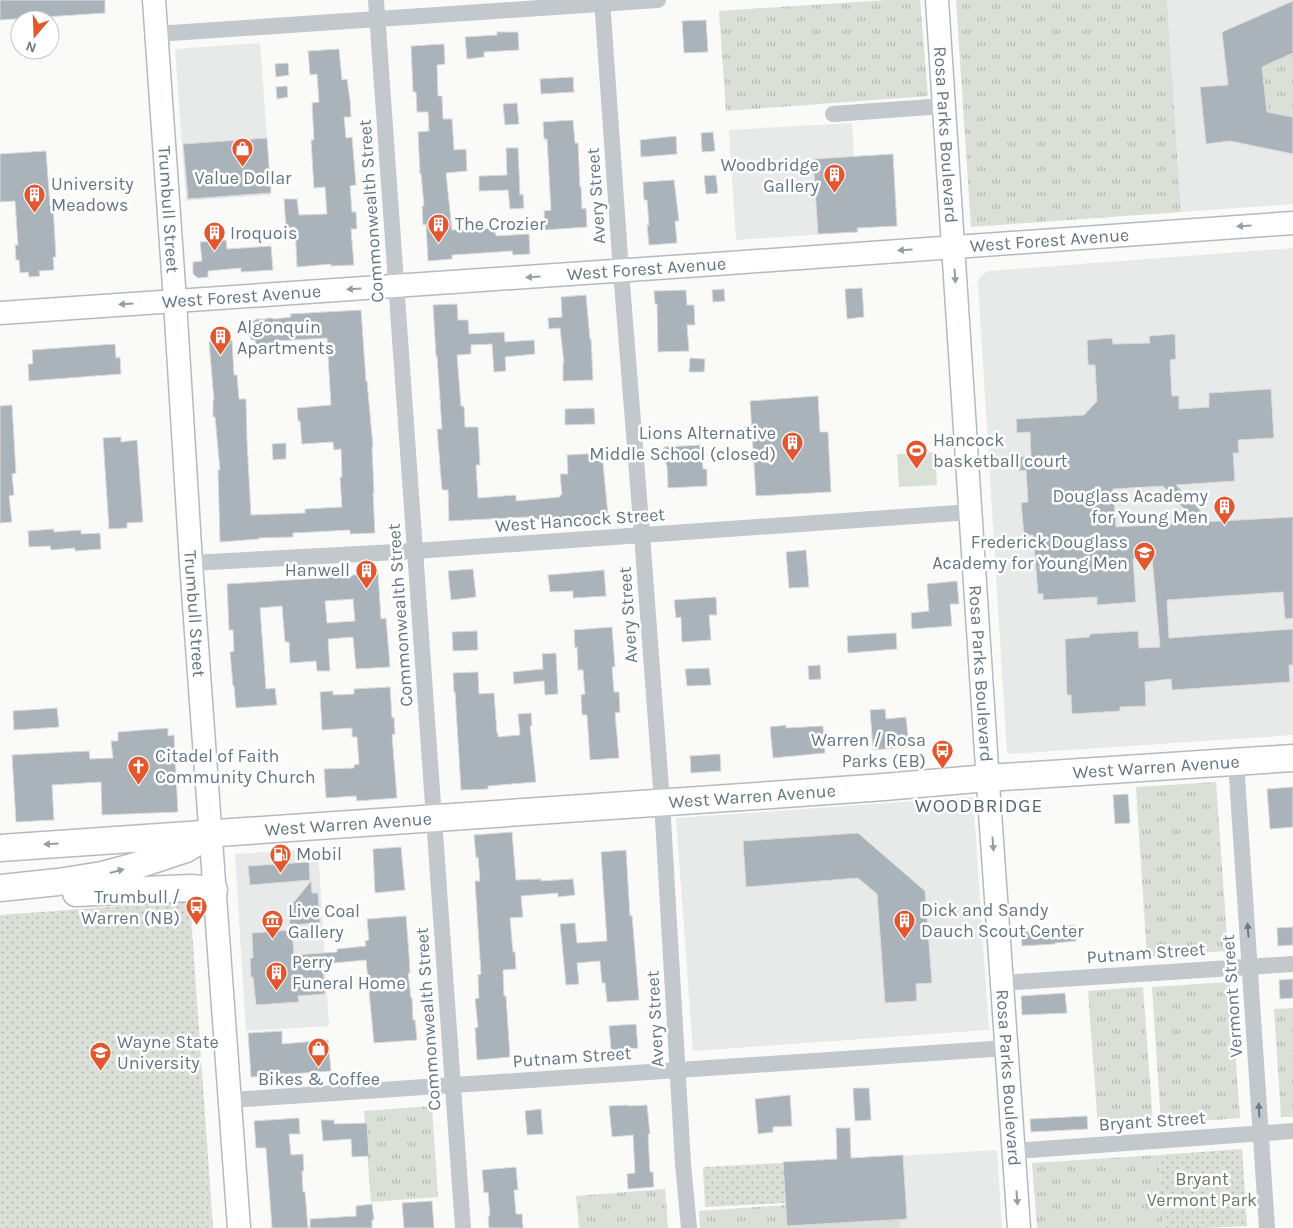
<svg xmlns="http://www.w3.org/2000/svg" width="1293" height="1228" viewBox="0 0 1293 1228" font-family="Karla,sans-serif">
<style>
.built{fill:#e8e9e9}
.grass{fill:url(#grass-tufts)}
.park{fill:url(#park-dots)}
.garden{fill:#dadfd7}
.building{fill:#aab3b9;stroke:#dcdcda;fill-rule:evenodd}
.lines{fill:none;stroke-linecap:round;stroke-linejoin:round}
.secondary-casing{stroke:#b3babf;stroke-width:25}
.primary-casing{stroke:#b5babe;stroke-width:29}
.street{stroke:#c3c8cc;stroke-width:16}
.secondary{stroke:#fff;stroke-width:22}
.primary{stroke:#fff;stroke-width:26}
.oneway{fill:#939fa8}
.oneway2{fill:#6a7a87}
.labels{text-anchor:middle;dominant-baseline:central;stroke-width:5;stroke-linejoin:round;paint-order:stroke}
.street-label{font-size:18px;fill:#657683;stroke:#fff}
.poi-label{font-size:18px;fill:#657683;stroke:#fff;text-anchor:start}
.park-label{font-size:18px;fill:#687a64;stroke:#fff}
.neighbourhood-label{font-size:19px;letter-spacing:1px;fill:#57646e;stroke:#fff}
</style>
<defs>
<pattern id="grass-tufts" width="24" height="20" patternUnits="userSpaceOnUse" patternTransform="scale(1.25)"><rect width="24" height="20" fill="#dadfd7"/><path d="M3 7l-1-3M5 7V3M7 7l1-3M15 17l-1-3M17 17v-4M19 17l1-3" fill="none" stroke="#b4b9b4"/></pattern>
<pattern id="park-dots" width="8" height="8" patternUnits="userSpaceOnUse" patternTransform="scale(1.25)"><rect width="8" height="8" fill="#dadfd7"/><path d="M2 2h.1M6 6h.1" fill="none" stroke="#b4b9b4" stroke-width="1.8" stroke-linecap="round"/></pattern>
</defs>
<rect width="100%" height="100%" fill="#fafaf8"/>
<g class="built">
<polygon points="1167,0 1293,0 1293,204 1181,212"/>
<polygon points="260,43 271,195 186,201 175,49"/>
<polygon points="852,123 859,232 736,240 729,130"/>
<polygon points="1293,248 1293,735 1007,754 978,283 979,279 985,273 989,271"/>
<polygon points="973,797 989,1030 693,1051 676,818"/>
<polygon points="318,849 329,1026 246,1031 235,854"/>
<polygon points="997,1150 1002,1228 901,1228 900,1219 783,1163"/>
</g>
<g class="grass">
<polygon points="887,0 920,0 928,96 726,111 719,11"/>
<polygon points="956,0 1167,0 1181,212 971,227"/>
<polygon points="1293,53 1293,117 1267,112 1262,67"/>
<polygon points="1216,782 1228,951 1147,957 1136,787"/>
<polygon points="1230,982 1240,1118 1161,1124 1152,987"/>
<polygon points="1143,987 1153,1123 1098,1127 1088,991"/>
<polygon points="1293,1008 1293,1117 1281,1117 1274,1009"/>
<polygon points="432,1106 438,1197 371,1202 364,1111"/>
<polygon points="1159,1155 1164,1228 1037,1228 1032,1163"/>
<polygon points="665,1189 668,1228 579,1228 576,1196"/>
<polygon points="786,1205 900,1219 901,1228 700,1228 699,1211"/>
</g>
<g class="park">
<polygon points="190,901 213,1228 0,1228 0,915"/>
<polygon points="1242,1149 1247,1226 1202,1228 1164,1228 1159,1155"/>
<polygon points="783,1163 785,1203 705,1207 703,1167"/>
</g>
<polygon class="garden" points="935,452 937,485 899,487 897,454"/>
<g class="building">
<polygon points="0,0 105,0 105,13 0,20"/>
<polygon points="1293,1 1293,53 1262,67 1267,112 1293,117 1293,154 1230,141 1206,144 1200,87 1228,85 1222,32"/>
<polygon points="706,20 708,52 684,53 682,21"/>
<polygon points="497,32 518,32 519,50 484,52 484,57 467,59 465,37 497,35"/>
<polygon points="444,44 445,64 437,65 438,96 442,96 443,119 452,119 454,150 466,149 467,171 446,173 452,230 495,228 496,236 529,234 530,254 513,255 512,251 452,255 452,259 428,261 426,224 423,225 422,206 424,206 421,174 420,174 418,132 429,131 428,112 417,112 416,92 413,92 411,46"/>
<polygon points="339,49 342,80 347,79 350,100 351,117 344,117 346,138 352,137 356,185 350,186 352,212 356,212 357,229 351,229 354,265 331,266 331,264 297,267 295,227 286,228 284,199 297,199 299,215 327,214 325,187 314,188 311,140 314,140 312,103 319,102 317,74 310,75 308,51"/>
<polygon points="288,63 289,75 276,77 275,64"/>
<polygon points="573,77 574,92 541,94 540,79"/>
<polygon points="287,86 288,97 277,99 276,87"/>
<polygon points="517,103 519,124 505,125 503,104"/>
<polygon points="573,120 575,143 578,143 580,187 581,187 582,209 586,208 587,227 545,230 544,211 551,210 547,139 544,139 543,122"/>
<polygon points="713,132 715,151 702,152 701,133"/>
<polygon points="676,136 677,154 641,157 640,140"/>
<polygon points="267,138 271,193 188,199 183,144"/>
<polygon points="506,148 518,148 520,195 523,194 524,208 510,209 508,190 479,191 479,176 507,175"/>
<polygon points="46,151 50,205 53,205 56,257 53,257 54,270 39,271 40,276 29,277 28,272 20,273 19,260 16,260 15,245 18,245 15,201 0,202 0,154"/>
<polygon points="893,154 897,226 857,228 858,232 818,234 813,159"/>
<polygon points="716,175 718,193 706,194 704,176"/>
<polygon points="674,180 679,221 675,221 677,243 649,245 647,225 649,225 647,200 644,200 643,182"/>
<polygon points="226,240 227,249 271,246 273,270 241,272 241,268 208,271 208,277 198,278 193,274 193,262 202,261 200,242"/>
<polygon points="862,288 864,317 847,319 845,289"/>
<polygon points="724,289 725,301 713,302 712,290"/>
<polygon points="686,290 687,305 694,305 695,325 687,325 689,351 658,352 657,304 655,304 654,291"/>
<polygon points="586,295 590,339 591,339 593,380 563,381 563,363 564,363 560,328 549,329 548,318 562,317 561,297"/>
<polygon points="457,304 458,320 468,320 469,334 504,332 505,342 534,340 535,354 505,357 506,371 494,372 492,344 471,345 471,354 457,355 461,406 464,406 465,427 478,427 480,465 476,465 478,498 516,495 516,501 560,497 560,495 562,495 560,474 568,474 567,455 602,453 608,515 529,520 528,517 449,521 448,490 442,490 437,429 442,429 437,356 436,356 433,305"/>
<polygon points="361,310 366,381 367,381 373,447 372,447 374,493 373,493 375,533 350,534 350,530 293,533 293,537 259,538 259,539 220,542 218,470 220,470 215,417 213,417 213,400 214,400 209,342 232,340 234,375 237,375 239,399 246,399 247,440 251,515 305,513 305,509 342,507 340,477 342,477 341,449 334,450 333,442 302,444 300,421 298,421 297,408 331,405 327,338 276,341 276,344 256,345 255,340 251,340 249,321 254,321 256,319 267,319 267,318 272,318 274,319 291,317 290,314"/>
<path d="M1175 334 1176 359 1170 360 1172 396H1179V409L1209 407V393L1271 389 1274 438 1238 440 1239 453H1233L1235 481 1176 485 1201 511 1202 522 1293 517V618L1285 619 1283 592 1167 600 1169 638 1293 629V665H1289L1290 682 1172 690 1171 679 1145 682 1146 706 1120 707V711L1072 714 1071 695H1067L1065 639 1089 637 1090 634 1138 631 1139 648 1160 647 1152 557 1133 559 1136 602 1097 605V597L1043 600V594H1038L1033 535H1024L1021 503 1028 502 1026 470 1019 471V457L1031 456 1030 432 1017 433 1016 419 1084 415 1097 401 1095 365H1088L1087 340 1112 338 1113 344 1150 343 1149 336ZM1163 486 1196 522 1116 527 1113 489Z"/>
<polygon points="115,344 116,358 120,357 121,374 29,381 28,364 33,364 32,350"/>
<polygon points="690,358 705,359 704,372 689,372"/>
<polygon points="818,396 820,432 828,432 831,492 756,496 750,401"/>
<polygon points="12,405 16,473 12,474 14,495 9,496 12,522 0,523 0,406"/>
<polygon points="594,408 595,424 565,425 565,409"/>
<polygon points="121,437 121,442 137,440 143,522 127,523 127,528 109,529 103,438"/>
<polygon points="286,443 286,459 273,460 272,444"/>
<polygon points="701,445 703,469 707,469 707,486 668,488 667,465 666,465 664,447"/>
<polygon points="54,529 54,532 81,530 81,534 100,533 101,549 75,551 75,548 51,550 50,546 29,547 28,531"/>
<polygon points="806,550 809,587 789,588 786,552"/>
<polygon points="473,569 476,597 451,600 448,571"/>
<polygon points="604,570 606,596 573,598 573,591 550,592 548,575"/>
<path d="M378 573 381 619 386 618 390 667 356 669 353 637 328 639 330 671H317L316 661 290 663 289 642H285L282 606 260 608 266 689 275 688 277 705 236 708 234 686H233L230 652 234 651 233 630H229L227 584 352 576V575ZM353 599 355 621 327 623 325 601Z"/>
<polygon points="957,581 959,604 950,604 952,626 912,629 911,613 929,611 927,584"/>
<polygon points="716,597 717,615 709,615 711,640 682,642 681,617 676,618 674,600"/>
<polygon points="612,627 615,667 612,667 614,692 619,692 620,712 615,713 619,758 590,760 587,715 582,715 581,695 585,694 583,670 578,670 577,647 575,648 574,630"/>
<polygon points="477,631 478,650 453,651 452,632"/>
<polygon points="896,633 897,649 848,653 847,636"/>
<polygon points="556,653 558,694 545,695 544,681 514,684 513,672 543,669 542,654"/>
<polygon points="820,665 821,679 809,680 808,666"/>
<polygon points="709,668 711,685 687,686 685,669"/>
<polygon points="478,672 479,694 494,693 497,733 498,733 498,737 520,735 518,714 531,713 532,726 530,726 536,782 488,786 488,789 461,790 455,692 454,692 453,673"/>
<polygon points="390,687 392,718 394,717 395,734 392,735 397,798 357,801 356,796 326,798 324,769 354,768 354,765 359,764 357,737 352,737 352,728 322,730 320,692 333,691 333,695 354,694 354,689"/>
<polygon points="57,708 59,727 14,730 13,711"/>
<polygon points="885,709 886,719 906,717 909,747 873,750 870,710"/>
<polygon points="786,725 786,728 823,726 825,753 773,758 770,727"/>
<polygon points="168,728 168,736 174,735 178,812 102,815 101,782 52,785 54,820 16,822 12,755 89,751 90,759 113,758 111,741 118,741 118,732"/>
<polygon points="720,754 721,771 691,773 690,756"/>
<polygon points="1293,787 1293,827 1270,829 1267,789"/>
<polygon points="1128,794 1130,823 1115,824 1113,795"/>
<polygon points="512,832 516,880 541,879 541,881 573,879 575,895 558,897 558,893 521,896 523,917 510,918 513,952 515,952 516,969 503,970 504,996 506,996 510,1057 477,1060 475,1028 478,1027 475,999 479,998 478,975 481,974 475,881 480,881 478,857 476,858 474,835"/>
<polygon points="858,833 925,891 932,983 916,984 917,1001 885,1003 877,894 858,878 746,887 743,841"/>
<polygon points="401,847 405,890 375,893 373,849"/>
<polygon points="626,850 630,916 632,915 639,1000 607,1002 605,983 602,983 600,961 577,963 579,984 566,985 560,924 575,923 577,943 607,941 601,852"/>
<polygon points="309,862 310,880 250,885 248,866"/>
<polygon points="311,881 312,893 318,893 320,923 290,925 289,908"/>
<polygon points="406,916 409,954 410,973 408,973 411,998 412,998 413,1020 415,1020 417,1040 374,1043 366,960 323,964 325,994 298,996 299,1002 256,1005 253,977 251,977 250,958 253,958 252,933 292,930 294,955 337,952 337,949 366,946 365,941 369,940 367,919"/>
<polygon points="1075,925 1076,941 1055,943 1055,944 1022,946 1021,932 1062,930 1061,926"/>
<polygon points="1293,927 1293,945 1278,946 1277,928"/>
<polygon points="1293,979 1293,998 1280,999 1279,980"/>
<polygon points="1065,993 1067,1013 1022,1015 1021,996"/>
<polygon points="636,1024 638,1048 611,1050 609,1026"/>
<polygon points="282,1031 282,1044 328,1040 331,1071 251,1077 248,1033"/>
<polygon points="853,1088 869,1088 871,1120 855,1121"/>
<polygon points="790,1095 792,1126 773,1127 773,1132 758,1134 755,1099"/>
<polygon points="628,1105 629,1106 647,1105 650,1134 648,1134 650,1172 653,1172 654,1187 628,1189 627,1174 635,1173 633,1135 612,1137 609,1106"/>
<polygon points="541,1109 543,1134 527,1135 525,1111"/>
<polygon points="1087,1116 1088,1129 1031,1132 1030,1119"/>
<polygon points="299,1118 300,1134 289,1134 291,1155 303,1154 304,1171 302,1171 303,1192 305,1192 308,1228 272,1228 266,1148 256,1148 254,1121"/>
<polygon points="321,1120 334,1120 334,1124 367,1123 369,1156 352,1157 351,1139 323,1141"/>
<polygon points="836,1128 850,1128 851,1158 903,1155 907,1219 787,1226 783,1162 837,1159"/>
<polygon points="516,1167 518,1190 514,1190 516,1214 522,1214 523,1228 489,1228 488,1216 490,1216 488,1192 484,1193 482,1170"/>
<polygon points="432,1201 434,1228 404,1228 402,1203"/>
<polygon points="372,1204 374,1220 372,1220 372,1228 310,1228 310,1219 356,1216 356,1206"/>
</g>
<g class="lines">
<defs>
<g id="secondary">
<path id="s1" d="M154 0 175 301 191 563 239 1228"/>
<path id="s2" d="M937 0 989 798 1019 1228"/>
<path id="s3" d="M0 313 730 263 1293 223"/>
</g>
<g id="primary">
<path id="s4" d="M0 848 771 795 884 787 988 778 1293 758"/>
<polyline points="0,888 58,882 102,875 132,867 186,849 202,839"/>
<polyline points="76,893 191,888 214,890"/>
</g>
</defs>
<use href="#secondary" class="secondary-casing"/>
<use href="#primary" class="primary-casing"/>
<g class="street">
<polyline points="376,0 463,1228"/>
<polyline points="602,0 621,271 642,535 662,802 683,1164 689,1228"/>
<polyline points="156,34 658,0"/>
<polyline points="833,114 944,106"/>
<polyline points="191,563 415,551 971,512"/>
<polyline points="1236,762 1267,1228"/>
<polyline points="1002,983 1293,964"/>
<polyline points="230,1100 1007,1048"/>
<polyline points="1014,1151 1293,1131"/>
</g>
<use href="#secondary" class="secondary"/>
<use href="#primary" class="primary"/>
</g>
<defs><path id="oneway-solid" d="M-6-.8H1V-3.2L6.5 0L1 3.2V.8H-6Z" transform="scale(1.25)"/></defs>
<g class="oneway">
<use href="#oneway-solid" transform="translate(1244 226) rotate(176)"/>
<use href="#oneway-solid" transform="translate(905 250) rotate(176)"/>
<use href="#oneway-solid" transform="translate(955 276) rotate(86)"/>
<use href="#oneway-solid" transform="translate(533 277) rotate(176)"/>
<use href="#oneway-solid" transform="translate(354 289) rotate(176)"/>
<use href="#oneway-solid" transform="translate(126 304) rotate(176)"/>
<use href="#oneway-solid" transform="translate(51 844) rotate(176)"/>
<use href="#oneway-solid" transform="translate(993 844) rotate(86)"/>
<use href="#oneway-solid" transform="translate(117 871) rotate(-15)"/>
<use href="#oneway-solid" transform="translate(1017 1198) rotate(86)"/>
</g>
<g class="oneway2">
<use href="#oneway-solid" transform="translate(1248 930) rotate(-94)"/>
<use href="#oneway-solid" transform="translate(1259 1110) rotate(-93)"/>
</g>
<defs>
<symbol id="shop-pin" viewBox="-11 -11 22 30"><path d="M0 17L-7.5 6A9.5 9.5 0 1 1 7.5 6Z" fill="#e4572e" stroke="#fff"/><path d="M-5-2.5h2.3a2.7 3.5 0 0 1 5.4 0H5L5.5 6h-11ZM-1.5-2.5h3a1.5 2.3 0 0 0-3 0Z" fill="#fff"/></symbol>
<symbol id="building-pin" viewBox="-11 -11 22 30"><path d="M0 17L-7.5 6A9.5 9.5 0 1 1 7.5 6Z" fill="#e4572e" stroke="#fff"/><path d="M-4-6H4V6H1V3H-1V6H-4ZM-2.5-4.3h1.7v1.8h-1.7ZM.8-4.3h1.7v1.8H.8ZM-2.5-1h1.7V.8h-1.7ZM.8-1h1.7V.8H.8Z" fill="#fff"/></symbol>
<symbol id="stadium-pin" viewBox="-11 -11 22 30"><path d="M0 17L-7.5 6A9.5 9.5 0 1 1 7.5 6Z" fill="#e4572e" stroke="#fff"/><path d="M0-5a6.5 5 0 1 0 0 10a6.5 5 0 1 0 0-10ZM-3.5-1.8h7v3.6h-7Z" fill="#fff"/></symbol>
<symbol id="school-pin" viewBox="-11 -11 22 30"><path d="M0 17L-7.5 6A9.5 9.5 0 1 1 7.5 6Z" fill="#e4572e" stroke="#fff"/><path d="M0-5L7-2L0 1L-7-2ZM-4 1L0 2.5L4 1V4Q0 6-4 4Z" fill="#fff"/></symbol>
<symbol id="bus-pin" viewBox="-11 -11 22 30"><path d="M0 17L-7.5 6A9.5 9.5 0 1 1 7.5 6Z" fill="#e4572e" stroke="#fff"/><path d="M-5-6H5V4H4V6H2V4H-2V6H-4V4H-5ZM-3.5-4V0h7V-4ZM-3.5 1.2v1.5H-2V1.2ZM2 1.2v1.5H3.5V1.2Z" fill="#fff"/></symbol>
<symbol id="church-pin" viewBox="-11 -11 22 30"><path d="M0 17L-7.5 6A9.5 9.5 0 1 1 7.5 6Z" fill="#e4572e" stroke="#fff"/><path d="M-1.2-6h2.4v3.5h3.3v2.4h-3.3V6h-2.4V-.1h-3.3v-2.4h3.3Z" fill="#fff"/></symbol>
<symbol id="fuel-pin" viewBox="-11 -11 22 30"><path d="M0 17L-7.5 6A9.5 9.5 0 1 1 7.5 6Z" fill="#e4572e" stroke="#fff"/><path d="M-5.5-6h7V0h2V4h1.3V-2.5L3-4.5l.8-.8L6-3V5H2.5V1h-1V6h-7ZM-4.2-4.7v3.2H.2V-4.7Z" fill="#fff"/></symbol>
<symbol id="museum-pin" viewBox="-11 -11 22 30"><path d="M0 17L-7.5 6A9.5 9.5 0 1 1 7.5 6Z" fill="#e4572e" stroke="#fff"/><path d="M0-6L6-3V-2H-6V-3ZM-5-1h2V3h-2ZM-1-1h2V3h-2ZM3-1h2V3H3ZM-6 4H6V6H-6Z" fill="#fff"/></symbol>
<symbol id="university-pin" viewBox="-11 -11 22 30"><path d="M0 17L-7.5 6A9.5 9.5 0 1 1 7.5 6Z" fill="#e4572e" stroke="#fff"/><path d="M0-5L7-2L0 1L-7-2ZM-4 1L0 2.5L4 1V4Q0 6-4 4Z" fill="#fff"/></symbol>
</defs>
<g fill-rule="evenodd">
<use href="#shop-pin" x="230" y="136" width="25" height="34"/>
<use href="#building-pin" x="822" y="162" width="25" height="34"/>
<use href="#building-pin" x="22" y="182" width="25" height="34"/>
<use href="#building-pin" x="426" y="212" width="25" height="34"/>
<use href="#building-pin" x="202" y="220" width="25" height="34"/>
<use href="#building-pin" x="208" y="324" width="25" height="34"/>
<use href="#building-pin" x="780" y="430" width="25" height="34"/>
<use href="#stadium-pin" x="904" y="438" width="25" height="34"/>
<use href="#building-pin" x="1212" y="494" width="25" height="34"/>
<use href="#school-pin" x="1132" y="540" width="25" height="34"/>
<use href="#building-pin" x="354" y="558" width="25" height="34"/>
<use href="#bus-pin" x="930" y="738" width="25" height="34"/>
<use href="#church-pin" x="126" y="754" width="25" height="34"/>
<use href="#fuel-pin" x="268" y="842" width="25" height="34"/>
<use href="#bus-pin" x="184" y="894" width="25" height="34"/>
<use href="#building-pin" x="892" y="908" width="25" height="34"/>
<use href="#museum-pin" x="260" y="908" width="25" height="34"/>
<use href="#building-pin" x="264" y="960" width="25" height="34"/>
<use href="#shop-pin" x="306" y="1036" width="25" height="34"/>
<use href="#university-pin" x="88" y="1040" width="25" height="34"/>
</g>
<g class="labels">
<g class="street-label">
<text stroke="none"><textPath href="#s2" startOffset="135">Rosa Parks Boulevard</textPath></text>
<text transform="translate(596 196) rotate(-94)">Avery Street</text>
<text stroke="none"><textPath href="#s1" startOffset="210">Trumbull Street</textPath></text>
<text transform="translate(371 211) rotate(-94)">Commonwealth Street</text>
<text stroke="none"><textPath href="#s3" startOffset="1052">West Forest Avenue</textPath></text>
<text stroke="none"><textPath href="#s3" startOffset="648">West Forest Avenue</textPath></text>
<text stroke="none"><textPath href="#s3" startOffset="242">West Forest Avenue</textPath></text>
<text transform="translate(580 520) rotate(-4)">West Hancock Street</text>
<text stroke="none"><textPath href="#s1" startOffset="615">Trumbull Street</textPath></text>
<text transform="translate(400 615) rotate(-94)">Commonwealth Street</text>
<text transform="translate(628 615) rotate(-94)">Avery Street</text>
<text stroke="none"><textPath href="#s2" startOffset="675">Rosa Parks Boulevard</textPath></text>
<text stroke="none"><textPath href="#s4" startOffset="1159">West Warren Avenue</textPath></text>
<text stroke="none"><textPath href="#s4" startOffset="754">West Warren Avenue</textPath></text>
<text stroke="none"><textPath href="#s4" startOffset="349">West Warren Avenue</textPath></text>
<text transform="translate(1146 953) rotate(-4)">Putnam Street</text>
<text transform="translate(1232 996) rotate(-94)">Vermont Street</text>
<text transform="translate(428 1019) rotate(-94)">Commonwealth Street</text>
<text transform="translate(655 1019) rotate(-93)">Avery Street</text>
<text transform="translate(572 1057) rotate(-4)">Putnam Street</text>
<text stroke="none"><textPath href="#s2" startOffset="1080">Rosa Parks Boulevard</textPath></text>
<text transform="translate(1152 1121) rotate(-4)">Bryant Street</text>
</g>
<g class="poi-label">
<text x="819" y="165" text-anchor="end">Woodbridge<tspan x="819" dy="21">Gallery</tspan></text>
<text x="243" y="178" text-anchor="middle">Value Dollar</text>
<text x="51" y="184">University<tspan x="51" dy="21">Meadows</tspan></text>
<text x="455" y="224">The Crozier</text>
<text x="230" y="233">Iroquois</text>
<text x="237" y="327">Algonquin<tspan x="237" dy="21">Apartments</tspan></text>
<text x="776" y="433" text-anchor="end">Lions Alternative<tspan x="776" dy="21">Middle School (closed)</tspan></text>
<text x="933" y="440">Hancock<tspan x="933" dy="21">basketball court</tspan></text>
<text x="1208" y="496" text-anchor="end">Douglass Academy<tspan x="1208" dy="21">for Young Men</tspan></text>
<text x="1128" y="542" text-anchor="end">Frederick Douglass<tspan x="1128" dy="21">Academy for Young Men</tspan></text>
<text x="350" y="570" text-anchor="end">Hanwell</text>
<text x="926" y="740" text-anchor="end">Warren / Rosa<tspan x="926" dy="21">Parks (EB)</tspan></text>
<text x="155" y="756">Citadel of Faith<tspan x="155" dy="21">Community Church</tspan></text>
<text x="296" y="854">Mobil</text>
<text x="180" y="897" text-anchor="end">Trumbull /<tspan x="180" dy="21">Warren (NB)</tspan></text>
<text x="921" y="910">Dick and Sandy<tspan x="921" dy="21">Dauch Scout Center</tspan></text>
<text x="288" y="911">Live Coal<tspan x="288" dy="21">Gallery</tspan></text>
<text x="292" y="962">Perry<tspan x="292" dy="21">Funeral Home</tspan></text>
<text x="117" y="1042">Wayne State<tspan x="117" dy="21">University</tspan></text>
<text x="319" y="1079" text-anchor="middle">Bikes &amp; Coffee</text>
</g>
<g class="park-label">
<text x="1202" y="1179">Bryant<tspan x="1202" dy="21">Vermont Park</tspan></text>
</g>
<g class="neighbourhood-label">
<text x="979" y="806">WOODBRIDGE</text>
</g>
</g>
<g transform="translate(35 35) rotate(199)"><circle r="24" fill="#ffffff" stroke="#c1c8cd"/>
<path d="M0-4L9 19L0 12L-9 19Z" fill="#e4572e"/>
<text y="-8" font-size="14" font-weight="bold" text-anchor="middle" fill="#657683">N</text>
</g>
</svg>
